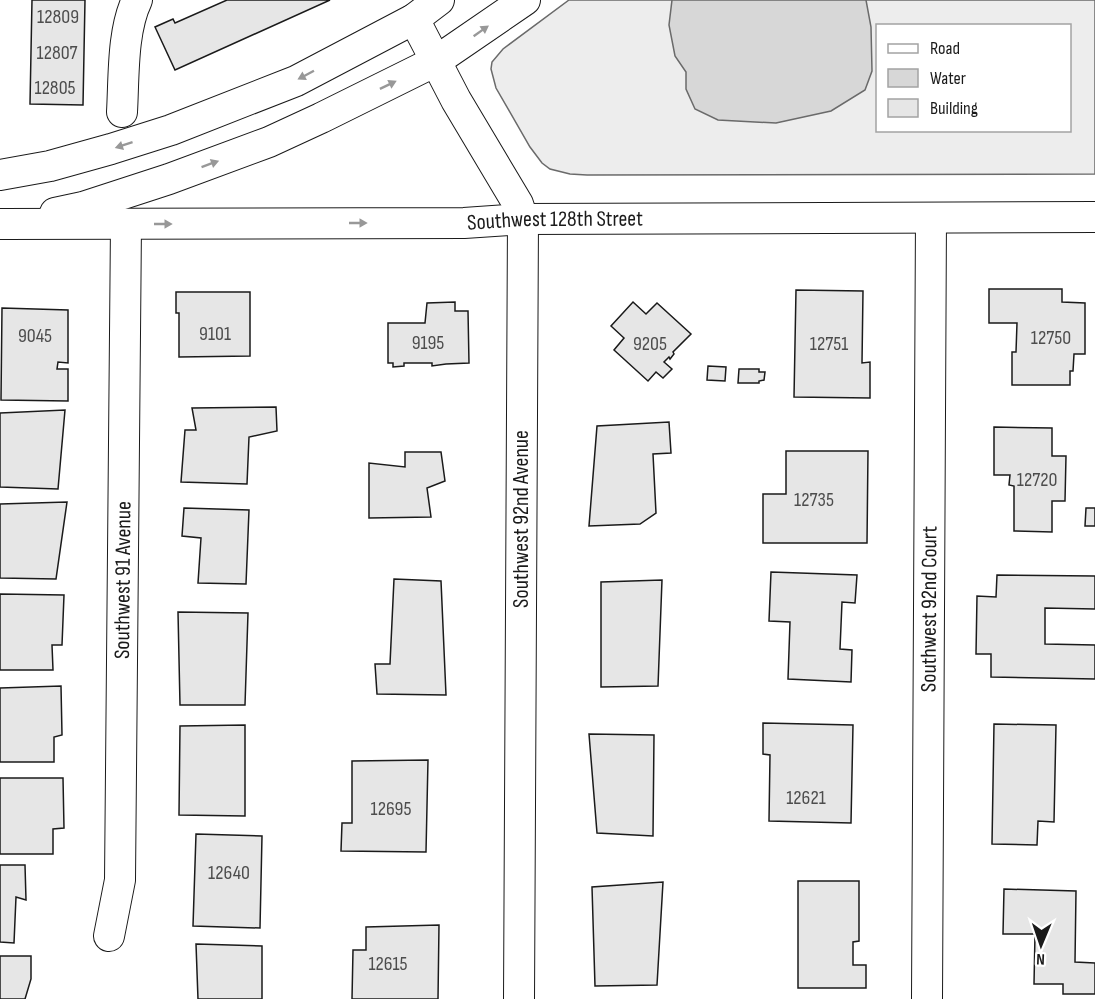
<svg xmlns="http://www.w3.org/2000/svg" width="1095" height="999" viewBox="0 0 1095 999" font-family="'Sofia Sans Condensed',sans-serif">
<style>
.built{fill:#ededed;stroke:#6a6a6a;stroke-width:1.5;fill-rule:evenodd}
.water{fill:#d7d7d7;stroke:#6a6a6a;stroke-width:1.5}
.building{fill:#e6e6e6;stroke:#1a1a1a;stroke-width:1.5}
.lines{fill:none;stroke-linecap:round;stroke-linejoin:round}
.minor-casing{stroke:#1a1a1a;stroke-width:32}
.minor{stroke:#fff;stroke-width:30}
.oneway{fill:#989898}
.labels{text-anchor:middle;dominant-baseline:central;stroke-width:4.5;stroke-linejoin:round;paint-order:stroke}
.number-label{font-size:20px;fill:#4d4d4d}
.street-label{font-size:22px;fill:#1a1a1a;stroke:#fff}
</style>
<rect width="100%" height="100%" fill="#fff"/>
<path class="built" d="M569 0H1095V174L587 175 570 174 550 169 542 163 530 147 496 88 491 69 492 62 503 49ZM878 26H1070V130H878Z"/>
<polygon class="water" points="672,0 866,0 871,27 872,71 865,90 831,111 776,123 718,120 695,109 686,89 686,72 675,56 669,25"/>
<g class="building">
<polygon points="32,0 85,0 83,105 30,104"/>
<polygon points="227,0 330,0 175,70 155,27 173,19 175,23"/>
<polygon points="989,289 1062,289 1062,302 1085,303 1085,354 1074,354 1073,371 1070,371 1070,385 1012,385 1012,352 1016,352 1017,323 989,323"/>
<polygon points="796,290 863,291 862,363 870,362 870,398 794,397"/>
<polygon points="176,292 250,292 250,356 179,357 179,313 176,313"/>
<polygon points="455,302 455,311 468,311 469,363 446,364 432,366 432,363 404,363 404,366 393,367 393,363 388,363 388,323 425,323 427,303"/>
<polygon points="633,302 646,314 657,303 691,334 673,352 674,354 670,359 669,357 664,362 672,369 663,378 656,372 648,381 614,350 624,338 611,326"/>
<polygon points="2,308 68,310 68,363 58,362 57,369 68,369 68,401 1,400"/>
<polygon points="708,366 726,367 725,381 707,380"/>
<polygon points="739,369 759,369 759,372 765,372 764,380 759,381 759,383 738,383"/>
<polygon points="276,407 277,431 249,437 247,484 181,482 185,430 196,430 192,408"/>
<polygon points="65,410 58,489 0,487 0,413"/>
<polygon points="669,422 671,453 653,454 656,513 640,524 589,526 597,426"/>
<polygon points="994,427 1052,428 1052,456 1066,456 1065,501 1052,501 1052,532 1014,531 1014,486 1009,485 1010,475 994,475"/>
<polygon points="786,451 868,451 867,543 763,543 763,494 786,494"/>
<polygon points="405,452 441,452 445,481 427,488 431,517 369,518 369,463 405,467"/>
<polygon points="67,502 56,579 0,578 0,504"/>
<polygon points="184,508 249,510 246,584 198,583 201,538 182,536"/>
<polygon points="1086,508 1095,508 1095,526 1085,526"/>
<polygon points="771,572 857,575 855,603 842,602 840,649 852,650 851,682 788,679 790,622 769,621"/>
<polygon points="997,575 1095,576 1095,609 1045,608 1045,644 1095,645 1095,679 991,677 991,654 976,654 977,596 996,597"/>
<polygon points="394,579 441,581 446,695 377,694 375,664 390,664"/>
<polygon points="662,580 658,686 601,687 601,582"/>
<polygon points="0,594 64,595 62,645 52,645 53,670 0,670"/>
<polygon points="178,612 248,613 245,705 180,705"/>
<polygon points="61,686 62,735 54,737 54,762 0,762 0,688"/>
<polygon points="763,723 853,725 851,823 769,821 770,755 763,754"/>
<polygon points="994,724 1056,725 1054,822 1038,821 1037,845 992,844"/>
<polygon points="245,725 245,816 179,815 180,726"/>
<polygon points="589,734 654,735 653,836 597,833"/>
<polygon points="428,760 426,852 341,851 342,823 352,823 352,761"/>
<polygon points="0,778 63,778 64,828 53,829 53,854 0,854"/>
<polygon points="196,834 262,836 260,928 193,926"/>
<polygon points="0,865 25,865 26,900 16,897 14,943 0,942"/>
<polygon points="798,881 859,881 859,941 853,942 853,965 866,965 866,988 798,988"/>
<polygon points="663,882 657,985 595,986 592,887"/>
<polygon points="1004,889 1076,891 1075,962 1095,963 1095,994 1063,994 1063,984 1034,984 1035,934 1003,934"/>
<polygon points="439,925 438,999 352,999 353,950 366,950 366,927"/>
<polygon points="196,944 262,946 262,999 198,999"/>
<polygon points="0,956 31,956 31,979 25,999 0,999"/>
</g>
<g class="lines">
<defs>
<g id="minor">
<polyline points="414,19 456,100 518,204 523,219 519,999"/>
<path d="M122 112C124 78 122 31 137 0"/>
<polyline points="0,175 50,166 111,149 171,130 296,81 414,19 439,0"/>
<polyline points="55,213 83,207 169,179 269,142 321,118 436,61 525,0"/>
<path id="s1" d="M0 224 464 223 523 219 1095 217"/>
<path id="s2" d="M109 936 120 880 126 224"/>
<path id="s3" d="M927 999 931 218"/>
</g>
</defs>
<use href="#minor" class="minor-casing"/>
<use href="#minor" class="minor"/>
</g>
<defs><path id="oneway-solid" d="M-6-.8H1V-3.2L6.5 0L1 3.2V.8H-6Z" transform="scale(1.5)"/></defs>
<g class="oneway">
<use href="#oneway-solid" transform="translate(481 31) rotate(-35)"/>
<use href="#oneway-solid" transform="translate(306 75) rotate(152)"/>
<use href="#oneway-solid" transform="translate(388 85) rotate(-26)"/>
<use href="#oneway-solid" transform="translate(124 145) rotate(162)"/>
<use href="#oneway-solid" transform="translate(210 164) rotate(-20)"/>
<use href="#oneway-solid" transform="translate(358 223)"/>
<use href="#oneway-solid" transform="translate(163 224)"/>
</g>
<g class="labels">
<g class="number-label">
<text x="58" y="17">12809</text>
<text x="57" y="53">12807</text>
<text x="55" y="88">12805</text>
<text x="215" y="334">9101</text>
<text x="35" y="336">9045</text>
<text x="1051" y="338">12750</text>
<text x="428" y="343">9195</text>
<text x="650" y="344">9205</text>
<text x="829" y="344">12751</text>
<text x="1037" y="480">12720</text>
<text x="814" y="500">12735</text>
<text x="806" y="798">12621</text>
<text x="391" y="809">12695</text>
<text x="229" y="873">12640</text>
<text x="388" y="964">12615</text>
</g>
<g class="street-label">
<text stroke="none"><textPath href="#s1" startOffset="555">Southwest 128th Street</textPath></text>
<text transform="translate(521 519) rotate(-90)">Southwest 92nd Avenue</text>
<text stroke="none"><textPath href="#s2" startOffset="357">Southwest 91 Avenue</textPath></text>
<text stroke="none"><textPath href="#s3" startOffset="390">Southwest 92nd Court</textPath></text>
</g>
</g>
<rect x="876" y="24" width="195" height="108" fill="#ffffff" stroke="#a3a3a3" stroke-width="1.5"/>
<rect x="888" y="44" width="30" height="9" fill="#ffffff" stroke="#a3a3a3" stroke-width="1.5"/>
<text x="930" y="54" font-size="18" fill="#1a1a1a">Road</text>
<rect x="888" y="69" width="30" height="18" fill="#d7d7d7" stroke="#a3a3a3" stroke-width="1.5"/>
<text x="930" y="84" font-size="18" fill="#1a1a1a">Water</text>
<rect x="888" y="99" width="30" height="18" fill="#e6e6e6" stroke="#a3a3a3" stroke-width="1.5"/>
<text x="930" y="114" font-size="18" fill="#1a1a1a">Building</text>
<g transform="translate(1041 945) rotate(182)" stroke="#ffffff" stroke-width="4.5" paint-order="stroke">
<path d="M0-4.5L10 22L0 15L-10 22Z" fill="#1a1a1a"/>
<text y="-9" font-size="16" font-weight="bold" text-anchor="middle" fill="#1a1a1a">N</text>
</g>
</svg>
